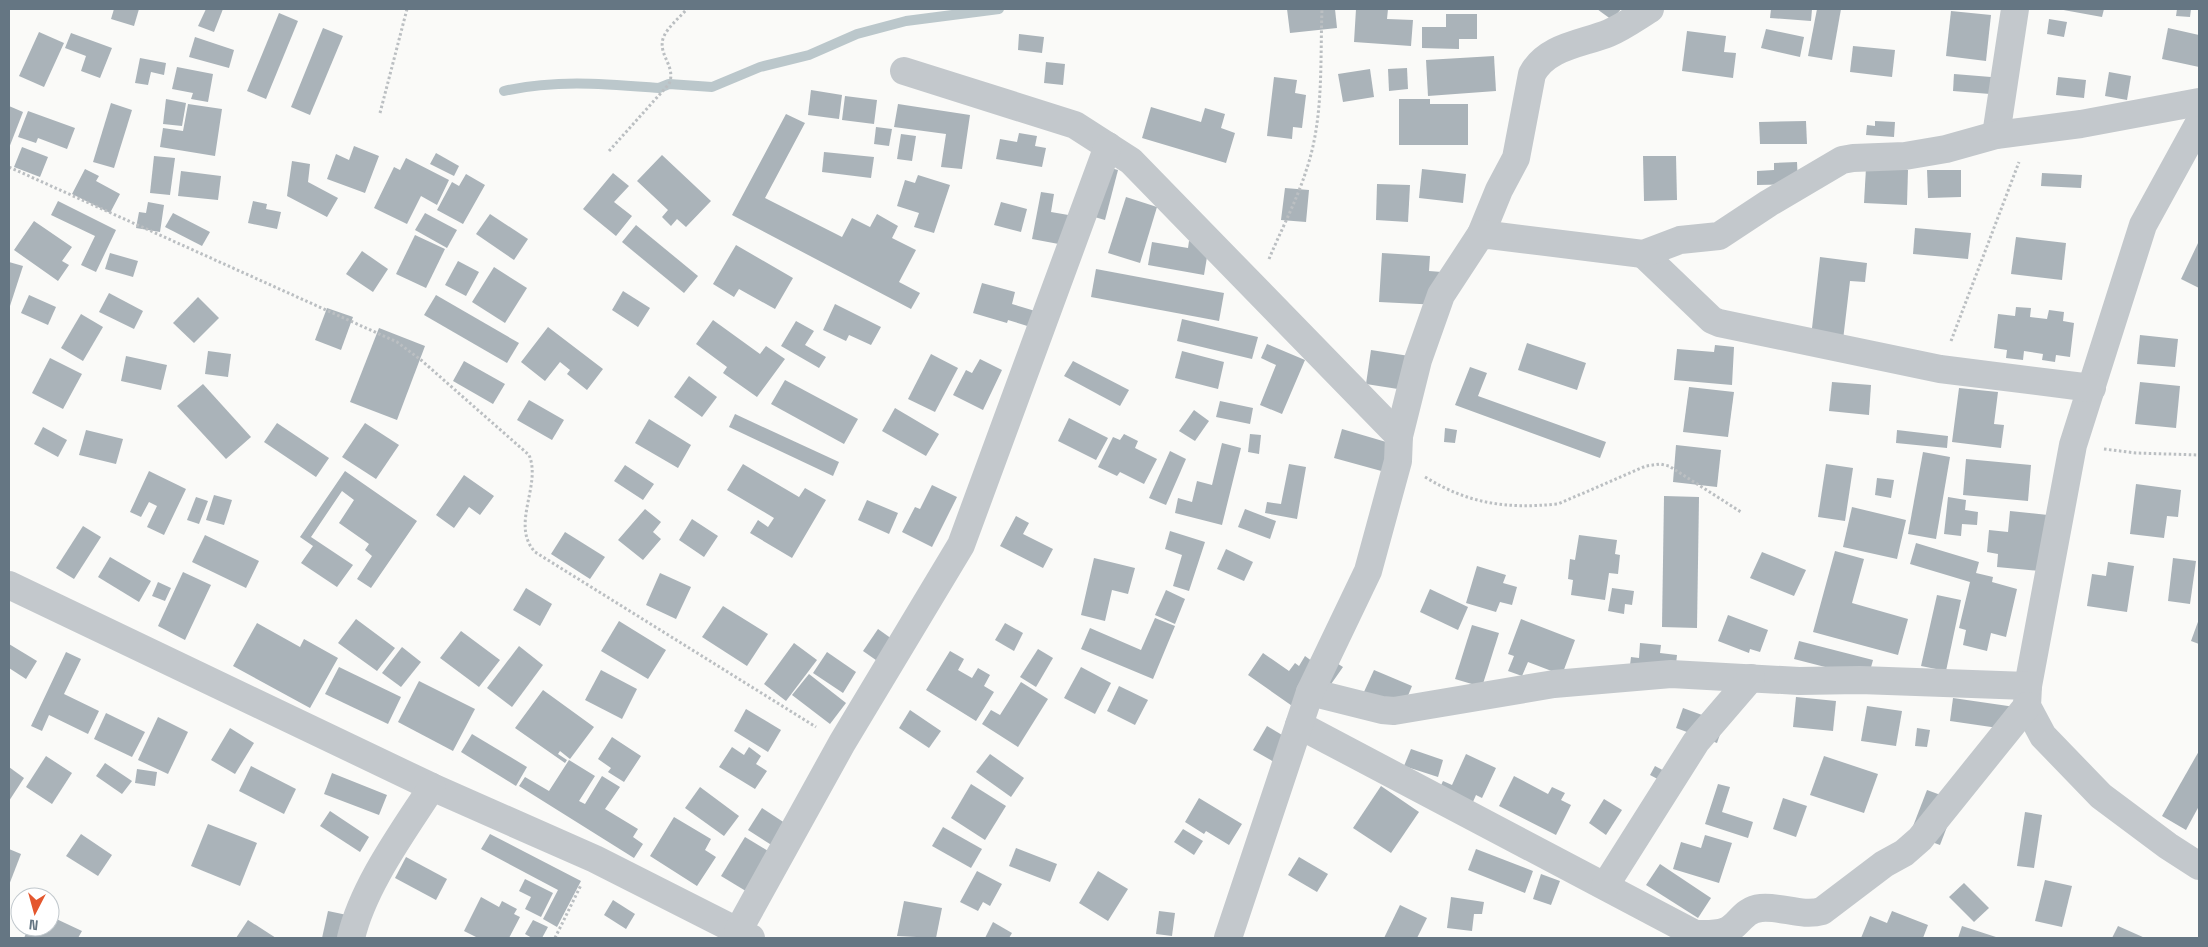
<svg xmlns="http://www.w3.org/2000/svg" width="2208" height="947" viewBox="0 0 2208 947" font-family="'Space Grotesk',sans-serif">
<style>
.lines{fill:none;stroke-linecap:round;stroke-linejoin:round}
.stream{stroke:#bbc7cb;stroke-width:10}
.building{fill:#aab3b9}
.path{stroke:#bbbfc2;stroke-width:3;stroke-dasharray:2.5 2.5;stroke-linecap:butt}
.street{stroke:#c3c8cc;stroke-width:28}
</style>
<rect width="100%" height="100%" fill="#fafaf8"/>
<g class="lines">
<path class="stream" d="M504 91C556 79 607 84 659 88L669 84 712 87 760 67 809 55 857 34 906 21 999 9"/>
</g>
<g class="building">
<polygon points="114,9 139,9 134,26 111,19"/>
<polygon points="206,9 223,9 214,32 198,26"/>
<polygon points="1287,9 1335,9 1337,28 1290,33"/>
<polygon points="1356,9 1388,9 1387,19 1413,20 1411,46 1354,42"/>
<polygon points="1597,9 1621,9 1612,20"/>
<polygon points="1771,9 1812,9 1811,21 1770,18"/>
<polygon points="1817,9 1841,9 1832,60 1808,56"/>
<polygon points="2058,9 2104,9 2102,17"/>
<polygon points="2177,9 2191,9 2190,17 2176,16"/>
<polygon points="1951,11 1991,15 1986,61 1946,56"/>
<polygon points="279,13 298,21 266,99 247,91"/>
<polygon points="1446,14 1477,14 1477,39 1459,39 1459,49 1422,48 1422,27 1446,27"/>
<polygon points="2049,19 2067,22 2064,37 2047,34"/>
<polygon points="323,28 343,36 310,115 291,107"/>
<polygon points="2168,28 2199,35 2199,67 2162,59"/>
<polygon points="1766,29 1804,37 1800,57 1761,48"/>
<polygon points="1687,31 1726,36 1724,52 1736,53 1733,78 1682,71"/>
<polygon points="39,32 64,43 44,87 19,76"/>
<polygon points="71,33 112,48 100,78 81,71 86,56 65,48"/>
<polygon points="1019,34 1044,37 1042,53 1018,50"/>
<polygon points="195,37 234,50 229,68 189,57"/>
<polygon points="1853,46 1895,50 1892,77 1850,72"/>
<polygon points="1494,56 1496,91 1428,96 1426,60"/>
<polygon points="140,58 166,63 164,75 151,72 148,85 135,83"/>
<polygon points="1046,62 1065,64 1063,85 1044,83"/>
<polygon points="177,67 213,74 208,102 191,99 193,93 172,89"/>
<polygon points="1407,68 1408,89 1389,91 1388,69"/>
<polygon points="1370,69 1374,97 1343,102 1338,74"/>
<polygon points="2109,72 2131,76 2127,100 2105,96"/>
<polygon points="1954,74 1991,77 1990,94 1953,91"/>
<polygon points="1274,77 1297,80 1295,93 1306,95 1302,128 1293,127 1292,139 1267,136"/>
<polygon points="2058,77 2086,80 2084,98 2056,95"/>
<polygon points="811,90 842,95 839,119 808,115"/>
<polygon points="845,96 877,100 874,124 842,120"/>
<polygon points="166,99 186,103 182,126 163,124"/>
<polygon points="1399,99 1430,99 1430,104 1468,104 1468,145 1399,145"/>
<polygon points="111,103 132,110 114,168 93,162"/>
<polygon points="188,104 222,109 215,156 160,147 163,128 183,131"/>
<polygon points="898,104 970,115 962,169 941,167 946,134 894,127"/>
<polygon points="9,106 23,112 9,148"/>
<polygon points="1151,107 1201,122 1205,108 1225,114 1221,128 1235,133 1226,163 1142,138"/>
<polygon points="28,111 75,128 67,149 38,138 36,143 18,137"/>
<polygon points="786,114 805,123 765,198 842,237 852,218 870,227 877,214 898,226 892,238 916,250 899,282 920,293 911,309 732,215"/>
<polygon points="1806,121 1807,144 1760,144 1759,122"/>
<polygon points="1875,121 1895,122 1894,137 1866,135 1867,125 1875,126"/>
<polygon points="876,127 892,129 889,146 874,144"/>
<polygon points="1019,133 1037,136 1035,146 1046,148 1042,167 996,159 1000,139 1017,142"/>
<polygon points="901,134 916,136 912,161 897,159"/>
<polygon points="354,146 379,156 365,193 327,179 336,154 349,160"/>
<polygon points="22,147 48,157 40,177 14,167"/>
<polygon points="824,152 874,157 871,178 822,172"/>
<polygon points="436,153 459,166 454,176 430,164"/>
<polygon points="662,155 711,201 686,227 677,219 671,226 662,217 668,210 637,181"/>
<polygon points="154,156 175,158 170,195 150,193"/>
<polygon points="1643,156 1676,156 1677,200 1644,201"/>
<polygon points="406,158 449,180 437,205 421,196 407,224 374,208 394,167 400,170"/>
<polygon points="292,161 310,164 308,182 338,198 327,217 287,196"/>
<polygon points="1797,162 1798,184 1757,185 1757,171 1774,170 1774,163"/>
<polygon points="1103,166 1118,170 1105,220 1091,216"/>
<polygon points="1866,168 1908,170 1907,205 1864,203"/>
<polygon points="85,169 99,176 96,181 120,194 110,213 72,194"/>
<polygon points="1422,169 1466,174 1463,203 1419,198"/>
<polygon points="1927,170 1961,170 1961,197 1928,198"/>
<polygon points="181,171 221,176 218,200 178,196"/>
<polygon points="613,173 629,186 614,202 632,216 616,236 583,209"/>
<polygon points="2042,173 2082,175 2081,188 2041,186"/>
<polygon points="466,174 485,185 463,224 437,210 452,182 459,186"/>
<polygon points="918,175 950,185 934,233 914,227 919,213 897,206 905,180 915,183"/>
<polygon points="1377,184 1410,185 1408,222 1376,220"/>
<polygon points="1285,188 1309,190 1306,222 1281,220"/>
<polygon points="1041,192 1054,194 1051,212 1086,218 1080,248 1032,239"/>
<polygon points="1126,197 1157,207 1140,263 1108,253"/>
<polygon points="58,201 116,230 96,272 81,265 95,236 51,215"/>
<polygon points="253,201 267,204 266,209 281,212 277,229 248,223"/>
<polygon points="148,202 164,205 160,232 136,228 139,212 146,213"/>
<polygon points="1001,202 1027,209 1021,232 994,225"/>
<polygon points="173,213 210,232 202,246 165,227"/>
<polygon points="425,213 457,230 447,248 415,230"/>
<polygon points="490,214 528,239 514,260 476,234"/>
<polygon points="34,221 72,247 62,261 69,265 58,281 14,250"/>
<polygon points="636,225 698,276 684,293 622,242"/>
<polygon points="1915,228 1971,233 1968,259 1913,254"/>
<polygon points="415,235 445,249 426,288 396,274"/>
<polygon points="2016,237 2066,243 2062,280 2011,274"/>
<polygon points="1189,241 1209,245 1204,275 1148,265 1152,242 1188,248"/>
<polygon points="2199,241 2199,288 2181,279"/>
<polygon points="736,245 793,278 775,309 739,289 734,297 713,284"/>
<polygon points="362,251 388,269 373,292 346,274"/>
<polygon points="110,253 138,261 133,277 105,269"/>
<polygon points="1382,253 1430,256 1429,271 1442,272 1440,305 1379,302"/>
<polygon points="1820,257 1867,263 1865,282 1850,281 1843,340 1811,337"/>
<polygon points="458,261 479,272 466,296 445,285"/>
<polygon points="9,262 23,266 9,309"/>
<polygon points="494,267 527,288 505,323 472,302"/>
<polygon points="1096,269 1224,293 1219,321 1091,297"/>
<polygon points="982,283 1015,292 1012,304 1055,317 1050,333 1008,320 1007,323 973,313"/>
<polygon points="623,291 650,308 638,327 612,310"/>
<polygon points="109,293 143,311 134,329 99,312"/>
<polygon points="29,295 56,307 48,325 21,313"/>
<polygon points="436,295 519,343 507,363 424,315"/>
<polygon points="198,297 219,318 194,343 173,323"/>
<polygon points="835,304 881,327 871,345 849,335 846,341 823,330"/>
<polygon points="2016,307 2031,308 2030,317 2047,319 2049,310 2064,312 2063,321 2074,323 2070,357 2056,355 2055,362 2042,360 2043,354 2024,351 2023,360 2006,358 2007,350 1994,348 1998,314 2015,316"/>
<polygon points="327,308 353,317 341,350 315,340"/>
<polygon points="81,314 103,327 83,361 61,348"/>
<polygon points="1182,319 1258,337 1252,359 1177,341"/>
<polygon points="713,320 760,354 766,346 785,359 757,397 723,373 727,367 696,344"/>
<polygon points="796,321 814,331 805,345 826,357 819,368 781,346"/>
<polygon points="548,327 603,369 587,390 567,374 570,370 560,362 545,381 521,362"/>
<polygon points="379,328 425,346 397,420 350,402"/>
<polygon points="2140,335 2178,339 2175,367 2137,364"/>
<polygon points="1527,343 1586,363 1577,390 1518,370"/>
<polygon points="1267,344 1305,360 1282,414 1260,405 1276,365 1261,358"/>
<polygon points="1715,345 1734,347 1732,385 1674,380 1677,349 1714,352"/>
<polygon points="1371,350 1422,358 1417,392 1366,384"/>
<polygon points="208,351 231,354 228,377 205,374"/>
<polygon points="1182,351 1224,362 1218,389 1175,378"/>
<polygon points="931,354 958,368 935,412 908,399"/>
<polygon points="126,356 167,365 161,390 121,381"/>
<polygon points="50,358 82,374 63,409 32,393"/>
<polygon points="980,359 1002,370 983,410 953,395 966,370 972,373"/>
<polygon points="464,361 505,384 493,404 453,381"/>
<polygon points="1073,361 1129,390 1120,406 1064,376"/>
<polygon points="1470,367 1487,373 1478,396 1606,442 1600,458 1455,405"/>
<polygon points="689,376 717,397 702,417 674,397"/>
<polygon points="785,380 858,419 844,444 771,404"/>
<polygon points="1832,382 1871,385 1869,415 1829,411"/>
<polygon points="2140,382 2180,386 2176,428 2135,424"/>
<polygon points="203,384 251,437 226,459 177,406"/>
<polygon points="1689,387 1734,392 1728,437 1683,432"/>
<polygon points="1959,388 1998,392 1994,424 2004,425 2001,448 1952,442"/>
<polygon points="529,400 564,420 552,440 517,420"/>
<polygon points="1220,401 1253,408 1250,424 1216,417"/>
<polygon points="895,408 939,434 926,456 882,431"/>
<polygon points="1194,410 1209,421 1195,441 1179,431"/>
<polygon points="735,414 839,462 833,476 729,427"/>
<polygon points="1069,418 1108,438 1096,460 1058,441"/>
<polygon points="649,419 691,445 678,468 635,443"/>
<polygon points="277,423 329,458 316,477 264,442"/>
<polygon points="365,423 399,445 376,479 342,457"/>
<polygon points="43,427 67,440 58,457 34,444"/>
<polygon points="1445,428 1457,430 1455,443 1444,442"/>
<polygon points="1342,429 1393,444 1385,472 1334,458"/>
<polygon points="86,430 123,439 116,464 79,455"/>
<polygon points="1897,430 1948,436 1947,448 1896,443"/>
<polygon points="1124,434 1138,441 1135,448 1157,459 1144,484 1120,472 1117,476 1098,467 1113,437 1120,440"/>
<polygon points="1250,434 1261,435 1259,454 1248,452"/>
<polygon points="1222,443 1241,448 1222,525 1175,513 1178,498 1192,502 1197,481 1212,485"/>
<polygon points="1676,445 1721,450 1717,487 1673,482"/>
<polygon points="1170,451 1186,459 1166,505 1149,498"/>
<polygon points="1923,452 1950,457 1936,539 1908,534"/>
<polygon points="1966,459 2031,465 2028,501 1963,495"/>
<polygon points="743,464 799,497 805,488 826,500 792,558 750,533 758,520 768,527 774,518 727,490"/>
<polygon points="1289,464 1306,467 1297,519 1265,513 1267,502 1281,504"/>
<polygon points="1826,464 1853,468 1845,521 1818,517"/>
<polygon points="625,465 654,484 643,500 614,481"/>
<polygon points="149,471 186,489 164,535 147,527 157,506 149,502 141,517 130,512"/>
<polygon points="345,471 417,521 371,588 357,579 372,556 365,550 369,544 339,523 354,500 342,491 311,537 353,565 337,587 301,563 313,546 300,537"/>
<polygon points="464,475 494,496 480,515 469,507 454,528 436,515"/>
<polygon points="1877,478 1894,480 1891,498 1875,495"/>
<polygon points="2136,484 2181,490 2178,517 2167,516 2164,538 2130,534"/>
<polygon points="932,485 957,497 932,547 902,532 915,507 920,509"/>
<polygon points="214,495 232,500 224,525 206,520"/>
<polygon points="1664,496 1699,497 1697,628 1662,627"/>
<polygon points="196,497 208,501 199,524 187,520"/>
<polygon points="1948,497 1966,500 1965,510 1978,512 1977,525 1962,524 1961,536 1944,534"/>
<polygon points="867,500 898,513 889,534 858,520"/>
<polygon points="1852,507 1906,520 1897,559 1843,547"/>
<polygon points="645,509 661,522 653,532 661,539 643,560 618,540"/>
<polygon points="1245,509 1276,521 1270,539 1238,527"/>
<polygon points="2010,511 2057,516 2051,572 1997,567 1998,554 1987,552 1989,530 2008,532"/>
<polygon points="1016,516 1029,523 1023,534 1053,549 1043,568 1000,546"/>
<polygon points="692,519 718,536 704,557 679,540"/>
<polygon points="83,526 101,537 74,579 56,568"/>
<polygon points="1170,531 1205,542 1189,591 1173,586 1182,555 1165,549"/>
<polygon points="565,532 605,557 590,579 551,554"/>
<polygon points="205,535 259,561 246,588 192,562"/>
<polygon points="1579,535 1617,540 1615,554 1620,555 1618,574 1609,573 1605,600 1571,595 1573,580 1568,579 1570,559 1575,560"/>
<polygon points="1916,543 1979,562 1976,573 1993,577 1992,582 2017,589 2006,637 1991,633 1987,651 1963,645 1966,630 1959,628 1970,582 1910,564"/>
<polygon points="1226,549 1253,562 1244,581 1217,569"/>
<polygon points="1835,551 1864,559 1852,603 1908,619 1898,655 1813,632"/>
<polygon points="1762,552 1806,570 1794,596 1750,578"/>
<polygon points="110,557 151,581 139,602 98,577"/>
<polygon points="1094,558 1135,568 1128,594 1112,590 1105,621 1081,615"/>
<polygon points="2173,558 2196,561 2190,604 2168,601"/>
<polygon points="2108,562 2134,566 2127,612 2087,606 2092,574 2106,576"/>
<polygon points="1477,566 1506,575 1503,583 1517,587 1512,605 1500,602 1496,612 1466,603"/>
<polygon points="183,572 211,585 185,640 158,626"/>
<polygon points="660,573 691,587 676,619 646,605"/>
<polygon points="158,582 171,588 165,601 152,596"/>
<polygon points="526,588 552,604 540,626 513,610"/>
<polygon points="1612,588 1634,591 1632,605 1625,604 1624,614 1608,611"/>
<polygon points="1430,589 1468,607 1458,630 1420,612"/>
<polygon points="1166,590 1185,599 1175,624 1155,615"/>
<polygon points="1937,595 1961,600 1946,671 1921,666"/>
<polygon points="723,606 768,634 747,666 702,637"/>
<polygon points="1728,615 1768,630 1760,652 1750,649 1749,653 1718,641"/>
<polygon points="1155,618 1175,626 1153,679 1081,649 1090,628 1141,650"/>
<polygon points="356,619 395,648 377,671 338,643"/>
<polygon points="1521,619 1575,640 1562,675 1528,662 1522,676 1508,671 1514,656 1508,654"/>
<polygon points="2199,619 2199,644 2191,641"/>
<polygon points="619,621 666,650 648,679 601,651"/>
<polygon points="257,623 300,647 304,639 338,658 310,708 233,666"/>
<polygon points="1005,623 1023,633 1014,651 995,640"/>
<polygon points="1472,625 1499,633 1482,687 1455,679"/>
<polygon points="878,629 892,639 893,672 863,651"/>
<polygon points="461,631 500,660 479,687 440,658"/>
<polygon points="1799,641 1873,660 1868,678 1794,659"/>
<polygon points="794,643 817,660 786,701 764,684"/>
<polygon points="1640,643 1661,645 1660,653 1677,655 1675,673 1628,681 1631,657 1639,658"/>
<polygon points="9,644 37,661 26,679 9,668"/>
<polygon points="519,646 543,665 512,707 487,688"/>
<polygon points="402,647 421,662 401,687 382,673"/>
<polygon points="1038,649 1053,658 1036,687 1020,677"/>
<polygon points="950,651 964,659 958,670 972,678 978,668 990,675 984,686 994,692 976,721 926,690"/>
<polygon points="66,652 81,659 64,694 99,711 88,734 49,715 42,731 31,726"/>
<polygon points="827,652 856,672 843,693 813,673"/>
<polygon points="1263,653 1289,671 1295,663 1299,666 1305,656 1320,667 1327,657 1343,667 1308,717 1248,675"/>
<polygon points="339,667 401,697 388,724 325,694"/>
<polygon points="1081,667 1111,683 1095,714 1064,698"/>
<polygon points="601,670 637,689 622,719 585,700"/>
<polygon points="1374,670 1412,686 1400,715 1358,705"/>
<polygon points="809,674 846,703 830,724 792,695"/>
<polygon points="419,681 475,709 453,751 398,722"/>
<polygon points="1021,682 1048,699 1018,747 982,724 991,710 1000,715"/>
<polygon points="1119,686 1148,700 1135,725 1107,711"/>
<polygon points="543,690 594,727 570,759 560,751 558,754 567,760 565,763 515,728"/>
<polygon points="1796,697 1836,701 1833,731 1793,727"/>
<polygon points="1953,698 2015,707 2012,730 1950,721"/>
<polygon points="1867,706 1902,711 1896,746 1861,741"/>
<polygon points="1683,708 1724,723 1717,743 1676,728"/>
<polygon points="746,709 781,730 768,752 734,731"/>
<polygon points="910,710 941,731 929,748 899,728"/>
<polygon points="106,713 145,732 132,757 94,739"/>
<polygon points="158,717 188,732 168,774 138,760"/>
<polygon points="1267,726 1302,747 1288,770 1253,750"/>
<polygon points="230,728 254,743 235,774 211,760"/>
<polygon points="1917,728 1930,730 1927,747 1915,746"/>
<polygon points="472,734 527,767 516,786 461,752"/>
<polygon points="612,737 641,756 624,782 608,772 611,768 598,759"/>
<polygon points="732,747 744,755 749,747 761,756 756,764 767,771 755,789 719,767"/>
<polygon points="1411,749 1443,760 1438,777 1404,766"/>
<polygon points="2199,751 2199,806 2186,830 2162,816"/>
<polygon points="990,754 1024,778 1011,797 976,772"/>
<polygon points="1466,754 1496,768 1482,798 1476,795 1469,811 1436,796 1443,781 1452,785"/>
<polygon points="46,756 72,773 52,804 26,787"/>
<polygon points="1824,756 1878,774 1864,813 1810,795"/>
<polygon points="569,760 595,776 579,801 585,804 602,776 620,787 605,809 638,829 633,837 643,844 634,858 519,786 525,777 549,791"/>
<polygon points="105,763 132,781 122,794 96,776"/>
<polygon points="251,766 296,789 284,814 239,791"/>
<polygon points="1655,766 1672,775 1667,784 1650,775"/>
<polygon points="9,767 24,778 9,801"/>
<polygon points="137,769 157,772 155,786 135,783"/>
<polygon points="332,773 387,795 379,815 324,794"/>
<polygon points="1514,776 1548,794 1552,787 1565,793 1561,800 1571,805 1556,835 1499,806"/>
<polygon points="971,784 1006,806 985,840 951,818"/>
<polygon points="1718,784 1730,787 1722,812 1753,822 1748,838 1705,824"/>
<polygon points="1381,786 1419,812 1391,853 1353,828"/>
<polygon points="700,787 739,816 724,836 685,808"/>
<polygon points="1927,790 1957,801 1940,845 1910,834"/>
<polygon points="1199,798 1242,824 1229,845 1206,831 1204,834 1185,822"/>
<polygon points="1783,798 1807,806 1796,837 1773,829"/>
<polygon points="1604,799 1622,810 1606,835 1589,823"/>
<polygon points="762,808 797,831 784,853 748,830"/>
<polygon points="330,811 369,837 360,852 320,826"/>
<polygon points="2025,812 2042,815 2034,868 2017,866"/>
<polygon points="674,817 711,839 705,850 716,857 697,886 650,856"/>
<polygon points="208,824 257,843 240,886 191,866"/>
<polygon points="943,827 982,849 971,868 932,846"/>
<polygon points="1183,829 1203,841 1194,855 1174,842"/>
<polygon points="81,834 112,855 98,876 66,856"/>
<polygon points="490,834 581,881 557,927 543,919 558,890 481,849"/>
<polygon points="1705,835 1732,843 1719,883 1673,869 1681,842 1701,848"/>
<polygon points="745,837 783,860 759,899 721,876"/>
<polygon points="1016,848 1057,864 1050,882 1009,866"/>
<polygon points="9,849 21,854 9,885"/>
<polygon points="1476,849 1533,871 1525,893 1468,870"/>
<polygon points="406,857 447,879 436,900 395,878"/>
<polygon points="1299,857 1328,874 1317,892 1288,875"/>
<polygon points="1660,864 1711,898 1698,918 1646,885"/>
<polygon points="977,871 1002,884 990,906 983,902 978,911 960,902"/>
<polygon points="1098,871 1128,889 1108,921 1079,903"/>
<polygon points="1541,874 1560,881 1551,905 1533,899"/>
<polygon points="525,879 553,893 541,917 525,909 531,897 519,891"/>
<polygon points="2045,880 2072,886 2062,927 2035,921"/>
<polygon points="1964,883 1989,908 1974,922 1949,897"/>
<polygon points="481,897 499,907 502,901 517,909 514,914 520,917 509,938 478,938 464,931"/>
<polygon points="1451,897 1484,902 1482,914 1474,914 1472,931 1447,928"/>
<polygon points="613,900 635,914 626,929 604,915"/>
<polygon points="904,901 942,908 936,938 897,936"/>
<polygon points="1400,905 1427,918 1417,938 1384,938"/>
<polygon points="328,911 347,915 343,938 322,938"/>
<polygon points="1159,911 1175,913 1172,936 1156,934"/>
<polygon points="1892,911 1928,925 1923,938 1861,938 1870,916 1887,923"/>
<polygon points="50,916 82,931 78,938 24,938 29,927 50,927"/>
<polygon points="248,920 276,938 236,938"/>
<polygon points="533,920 548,927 542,938 532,938 525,934"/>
<polygon points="993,922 1012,933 1009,938 985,938"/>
<polygon points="1962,926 1999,938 1958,938"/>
<polygon points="2118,926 2145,938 2112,938"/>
</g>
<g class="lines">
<g class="path">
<polyline points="380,113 407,9"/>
<path d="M609 151 669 84C677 66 656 54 664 36 669 26 680 17 687 9"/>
<path d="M9 167 397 342 421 360 529 455C542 485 510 525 535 552L816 727"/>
<path d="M1269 259C1281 230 1297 200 1306 171 1324 119 1320 63 1322 9"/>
<polyline points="1951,341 2019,162"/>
<polyline points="2104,449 2136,453 2199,455"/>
<path d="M1425 477C1469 504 1506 509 1558 504L1646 466 1660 464 1669 466 1741 512"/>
<polyline points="555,938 581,885"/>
</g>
<g class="street">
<polyline points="904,71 1075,125 1131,161 1399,436"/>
<polyline points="2199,123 2143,225 2073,445 2028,686 2027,706 2043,736 2101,796 2168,846 2199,866"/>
<polyline points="1996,135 2015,9"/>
<path d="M1481 234 1499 190 1516 158 1532 74C1547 46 1582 44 1609 33 1623 27 1637 17 1650 9"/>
<polyline points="1643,254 1712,320 1719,323 1940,369 2092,388"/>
<polyline points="9,585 432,787 595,859 751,938"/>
<polyline points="1310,692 1382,710 1394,711 1554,684 1671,674 1799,681 1860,680 2028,686"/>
<path d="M1299 725 1695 934C1705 934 1716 935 1726 931 1740 925 1742 910 1761 908 1782 906 1802 917 1822 911L1884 864 1904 853 1920 839 2027 706"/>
<polyline points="1605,886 1696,742 1751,678"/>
<polyline points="738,931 842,743 961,545 1108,146"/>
<path d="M351 938C363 886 403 832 432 787"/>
<polyline points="1228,938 1310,692 1368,571 1398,461 1399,436 1418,360 1441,295 1481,234 1643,254 1680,240 1719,236 1769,203 1842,160 1853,158 1905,156 1946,149 1996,135 2081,124 2199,102"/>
</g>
</g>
<rect width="2208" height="947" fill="none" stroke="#657683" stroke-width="20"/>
<g transform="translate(35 912) rotate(186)"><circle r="24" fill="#ffffff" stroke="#c1c8cd"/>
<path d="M0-4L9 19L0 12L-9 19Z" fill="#e4572e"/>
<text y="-8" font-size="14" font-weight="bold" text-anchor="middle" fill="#657683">N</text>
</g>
</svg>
